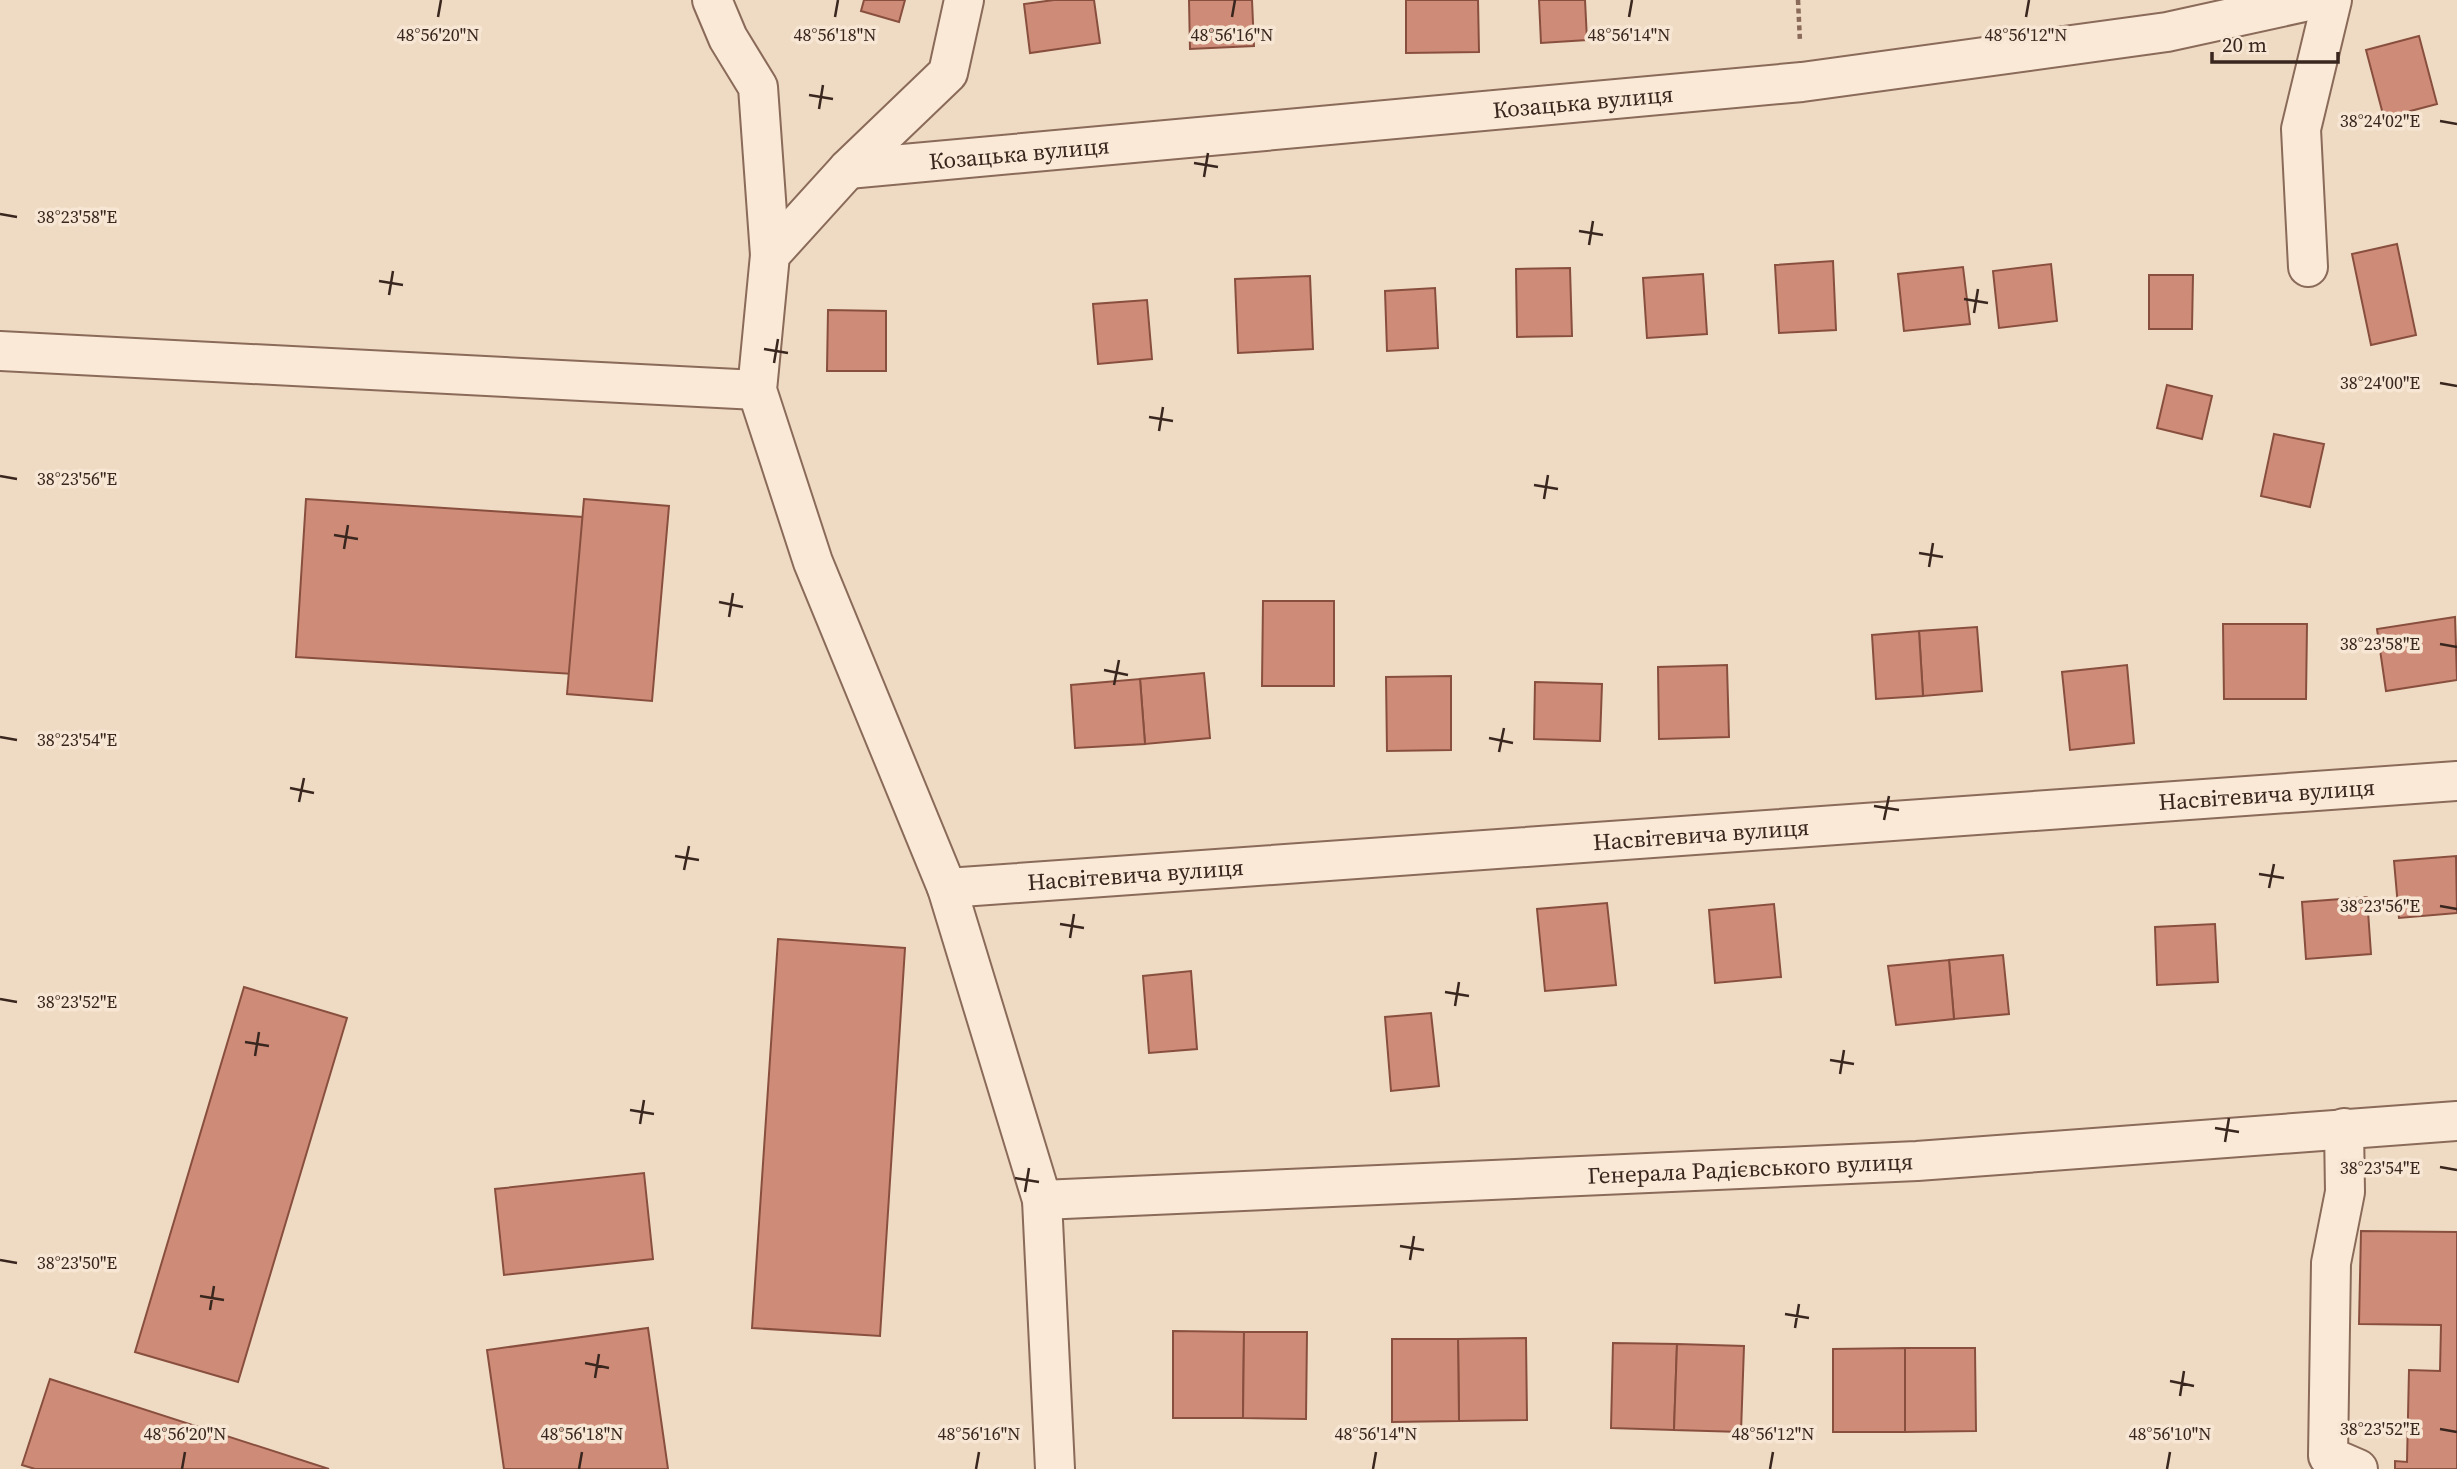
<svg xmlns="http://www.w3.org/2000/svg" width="2457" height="1469" viewBox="0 0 2457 1469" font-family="'Source Serif 4',serif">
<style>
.building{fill:#ce8c78;stroke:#894f3e;stroke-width:2}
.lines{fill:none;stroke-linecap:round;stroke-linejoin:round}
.minor-casing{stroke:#8a6a59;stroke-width:42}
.path{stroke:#8a6a59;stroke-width:4.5;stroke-dasharray:5 3.5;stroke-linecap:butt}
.minor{stroke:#f9e9d6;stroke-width:38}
.ticks{fill:none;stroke:#39261e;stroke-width:2.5}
.labels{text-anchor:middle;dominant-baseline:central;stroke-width:7;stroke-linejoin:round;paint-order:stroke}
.street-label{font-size:23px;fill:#39261e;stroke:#f6e6d3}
.ticks-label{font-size:18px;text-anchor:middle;fill:#39261e;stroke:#f6e6d3;stroke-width:7;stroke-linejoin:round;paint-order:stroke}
</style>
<rect width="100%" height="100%" fill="#efdac3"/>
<g class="building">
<polygon points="864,0 905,0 899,22 861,11"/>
<polygon points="1054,0 1094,0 1100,43 1030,53 1024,4"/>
<polygon points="1189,0 1252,0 1254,46 1190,49"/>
<polygon points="1406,0 1478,0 1479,52 1406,53"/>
<polygon points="1539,0 1585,0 1587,40 1541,43"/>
<polygon points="2419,36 2437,104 2384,118 2366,50"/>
<polygon points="2397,244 2416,335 2371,345 2352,254"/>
<polygon points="1833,261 1836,330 1779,333 1775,265"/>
<polygon points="2051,264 2057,321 1999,328 1993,271"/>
<polygon points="1963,267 1970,324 1904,331 1898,274"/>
<polygon points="1570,268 1572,336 1517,337 1516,269"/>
<polygon points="1703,274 1707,334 1647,338 1643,278"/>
<polygon points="2149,275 2193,275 2192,329 2149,329"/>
<polygon points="1310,276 1313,349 1238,353 1235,279"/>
<polygon points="1435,288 1438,348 1387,351 1385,291"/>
<polygon points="1147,300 1152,359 1098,364 1093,304"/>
<polygon points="828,310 886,311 886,371 827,371"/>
<polygon points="2167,385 2212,396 2202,439 2157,428"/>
<polygon points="2274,434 2324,444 2310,507 2261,496"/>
<polygon points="306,499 583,517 574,674 296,657"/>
<polygon points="584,499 669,506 652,701 567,694"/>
<polygon points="1263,601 1334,601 1334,686 1262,686"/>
<polygon points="2455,617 2457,680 2386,691 2377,629"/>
<polygon points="2223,624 2307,624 2306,699 2224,699"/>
<polygon points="1977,627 1982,691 1923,696 1919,631"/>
<polygon points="1919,631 1923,696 1876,699 1872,635"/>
<polygon points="1727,665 1729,737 1659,739 1658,667"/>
<polygon points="2127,665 2134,743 2070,750 2062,672"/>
<polygon points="1204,673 1210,738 1145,744 1140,679"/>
<polygon points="1451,676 1451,750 1387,751 1386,677"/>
<polygon points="1140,679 1145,744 1075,748 1071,685"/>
<polygon points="1535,682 1602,684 1600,741 1534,739"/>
<polygon points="2456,856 2457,913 2399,918 2394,861"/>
<polygon points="2367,897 2371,954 2306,959 2302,902"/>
<polygon points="1607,903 1616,985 1545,991 1537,909"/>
<polygon points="1774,904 1781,977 1715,983 1709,910"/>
<polygon points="2215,924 2218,982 2157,985 2155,927"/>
<polygon points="778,939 905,948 880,1336 752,1328"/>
<polygon points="2003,955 2009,1014 1954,1019 1949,960"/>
<polygon points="1949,960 1954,1019 1896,1025 1888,966"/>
<polygon points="1191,971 1197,1049 1149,1053 1143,976"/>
<polygon points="244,987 347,1018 238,1382 135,1352"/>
<polygon points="1431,1013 1439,1086 1391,1091 1385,1017"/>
<polygon points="644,1173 653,1259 504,1275 495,1189"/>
<polygon points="2361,1231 2457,1232 2457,1469 2395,1469 2395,1461 2407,1462 2409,1370 2440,1371 2441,1325 2359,1324"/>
<polygon points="648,1328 668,1469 504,1469 487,1350"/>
<polygon points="1173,1331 1244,1332 1243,1418 1173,1418"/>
<polygon points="1244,1332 1307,1332 1306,1419 1243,1418"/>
<polygon points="1526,1338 1527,1420 1459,1421 1458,1339"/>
<polygon points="1392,1339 1458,1339 1459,1421 1392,1422"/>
<polygon points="1613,1343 1677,1344 1674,1430 1611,1428"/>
<polygon points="1677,1344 1744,1346 1741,1432 1674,1430"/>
<polygon points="1905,1348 1905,1432 1833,1432 1833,1349"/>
<polygon points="1905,1348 1975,1348 1976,1431 1905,1432"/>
<polygon points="50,1379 329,1469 35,1469 22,1465"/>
</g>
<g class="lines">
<defs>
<g id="minor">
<polyline points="712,0 728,38 758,87 770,255"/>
<polyline points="964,0 948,73 848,169 770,255 757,390 813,562 947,888 1042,1200 1055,1469"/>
<path id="s1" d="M848 169 1802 82 2167 32 2313 0"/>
<polyline points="2308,267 2301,129 2332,0"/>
<polyline points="0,351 757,390"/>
<path id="s2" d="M947 888 2457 781"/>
<polyline points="2344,1128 2345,1192 2331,1263 2328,1456 2358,1469"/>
<path id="s3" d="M1042 1200 1917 1161 2457 1121"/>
</g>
</defs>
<use href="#minor" class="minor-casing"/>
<polyline class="path" points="1798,0 1800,42"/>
<use href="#minor" class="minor"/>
</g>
<path class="ticks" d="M438 17 441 0M835 17 838 0M1232 17 1235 0M1629 17 1632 0M2026 17 2029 0M809 95 833 99M819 109 823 85M2440 121 2457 124M1194 163 1218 167M1204 177 1208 153M0 214 17 217M1579 231 1603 235M1589 245 1593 221M379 281 403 285M389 295 393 271M1964 299 1988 303M1974 313 1978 289M764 349 788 353M774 363 778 339M2440 383 2457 386M1149 417 1173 421M1159 431 1163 407M0 476 17 479M1534 485 1558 489M1544 499 1548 475M334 535 358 539M344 549 348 525M1919 553 1943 557M1929 567 1933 543M719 602 743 607M729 617 733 593M2440 644 2457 647M1104 670 1128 675M1114 685 1119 660M0 737 17 740M1489 738 1513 743M1499 752 1504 728M290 788 314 793M299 802 304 778M1874 806 1899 810M1884 820 1889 796M675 856 699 860M684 870 689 846M2259 874 2284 878M2269 888 2274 864M2440 906 2457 909M1060 924 1084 928M1070 938 1074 914M1445 992 1469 996M0 999 17 1002M1455 1006 1459 982M245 1042 269 1046M255 1056 259 1032M1830 1060 1854 1064M1840 1074 1844 1050M630 1110 654 1114M640 1124 644 1100M2215 1128 2239 1132M2225 1142 2229 1118M2440 1167 2457 1170M1015 1178 1039 1182M1025 1192 1029 1168M1400 1246 1424 1250M0 1260 17 1263M1410 1260 1414 1236M200 1296 224 1300M210 1310 214 1286M1785 1314 1809 1318M1795 1328 1799 1304M585 1363 609 1368M595 1378 599 1354M2170 1381 2194 1386M2180 1396 2184 1371M2440 1429 2457 1432M182 1469 185 1452M579 1469 582 1452M976 1469 979 1452M1373 1469 1376 1452M1770 1469 1773 1452M2167 1469 2170 1452"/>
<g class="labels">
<g class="street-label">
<text stroke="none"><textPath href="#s1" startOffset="738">Козацька вулиця</textPath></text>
<text stroke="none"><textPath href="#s1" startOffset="172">Козацька вулиця</textPath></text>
<text stroke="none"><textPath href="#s2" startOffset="1323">Насвітевича вулиця</textPath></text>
<text stroke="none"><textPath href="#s2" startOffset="756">Насвітевича вулиця</textPath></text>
<text stroke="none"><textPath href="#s2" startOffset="189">Насвітевича вулиця</textPath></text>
<text stroke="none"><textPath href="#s3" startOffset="709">Генерала Радієвського вулиця</textPath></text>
</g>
</g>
<g class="ticks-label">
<text x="438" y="41">48°56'20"N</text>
<text x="835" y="41">48°56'18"N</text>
<text x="1232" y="41">48°56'16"N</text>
<text x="1629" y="41">48°56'14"N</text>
<text x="2026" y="41">48°56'12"N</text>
<text x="2380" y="127">38°24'02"E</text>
<text x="77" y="223">38°23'58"E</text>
<text x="2380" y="389">38°24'00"E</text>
<text x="77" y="485">38°23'56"E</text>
<text x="2380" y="650">38°23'58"E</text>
<text x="77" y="746">38°23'54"E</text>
<text x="2380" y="912">38°23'56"E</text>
<text x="77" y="1008">38°23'52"E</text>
<text x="2380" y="1174">38°23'54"E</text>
<text x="77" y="1269">38°23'50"E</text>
<text x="2380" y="1435">38°23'52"E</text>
<text x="185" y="1440">48°56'20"N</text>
<text x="582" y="1440">48°56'18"N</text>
<text x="979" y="1440">48°56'16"N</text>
<text x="1376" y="1440">48°56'14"N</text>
<text x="1773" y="1440">48°56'12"N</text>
<text x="2170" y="1440">48°56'10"N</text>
</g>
<path d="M2212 52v10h126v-10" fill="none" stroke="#39261e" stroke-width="3.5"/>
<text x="2222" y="52" font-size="21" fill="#39261e" stroke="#f6e6d3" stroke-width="5" paint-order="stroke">20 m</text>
</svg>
